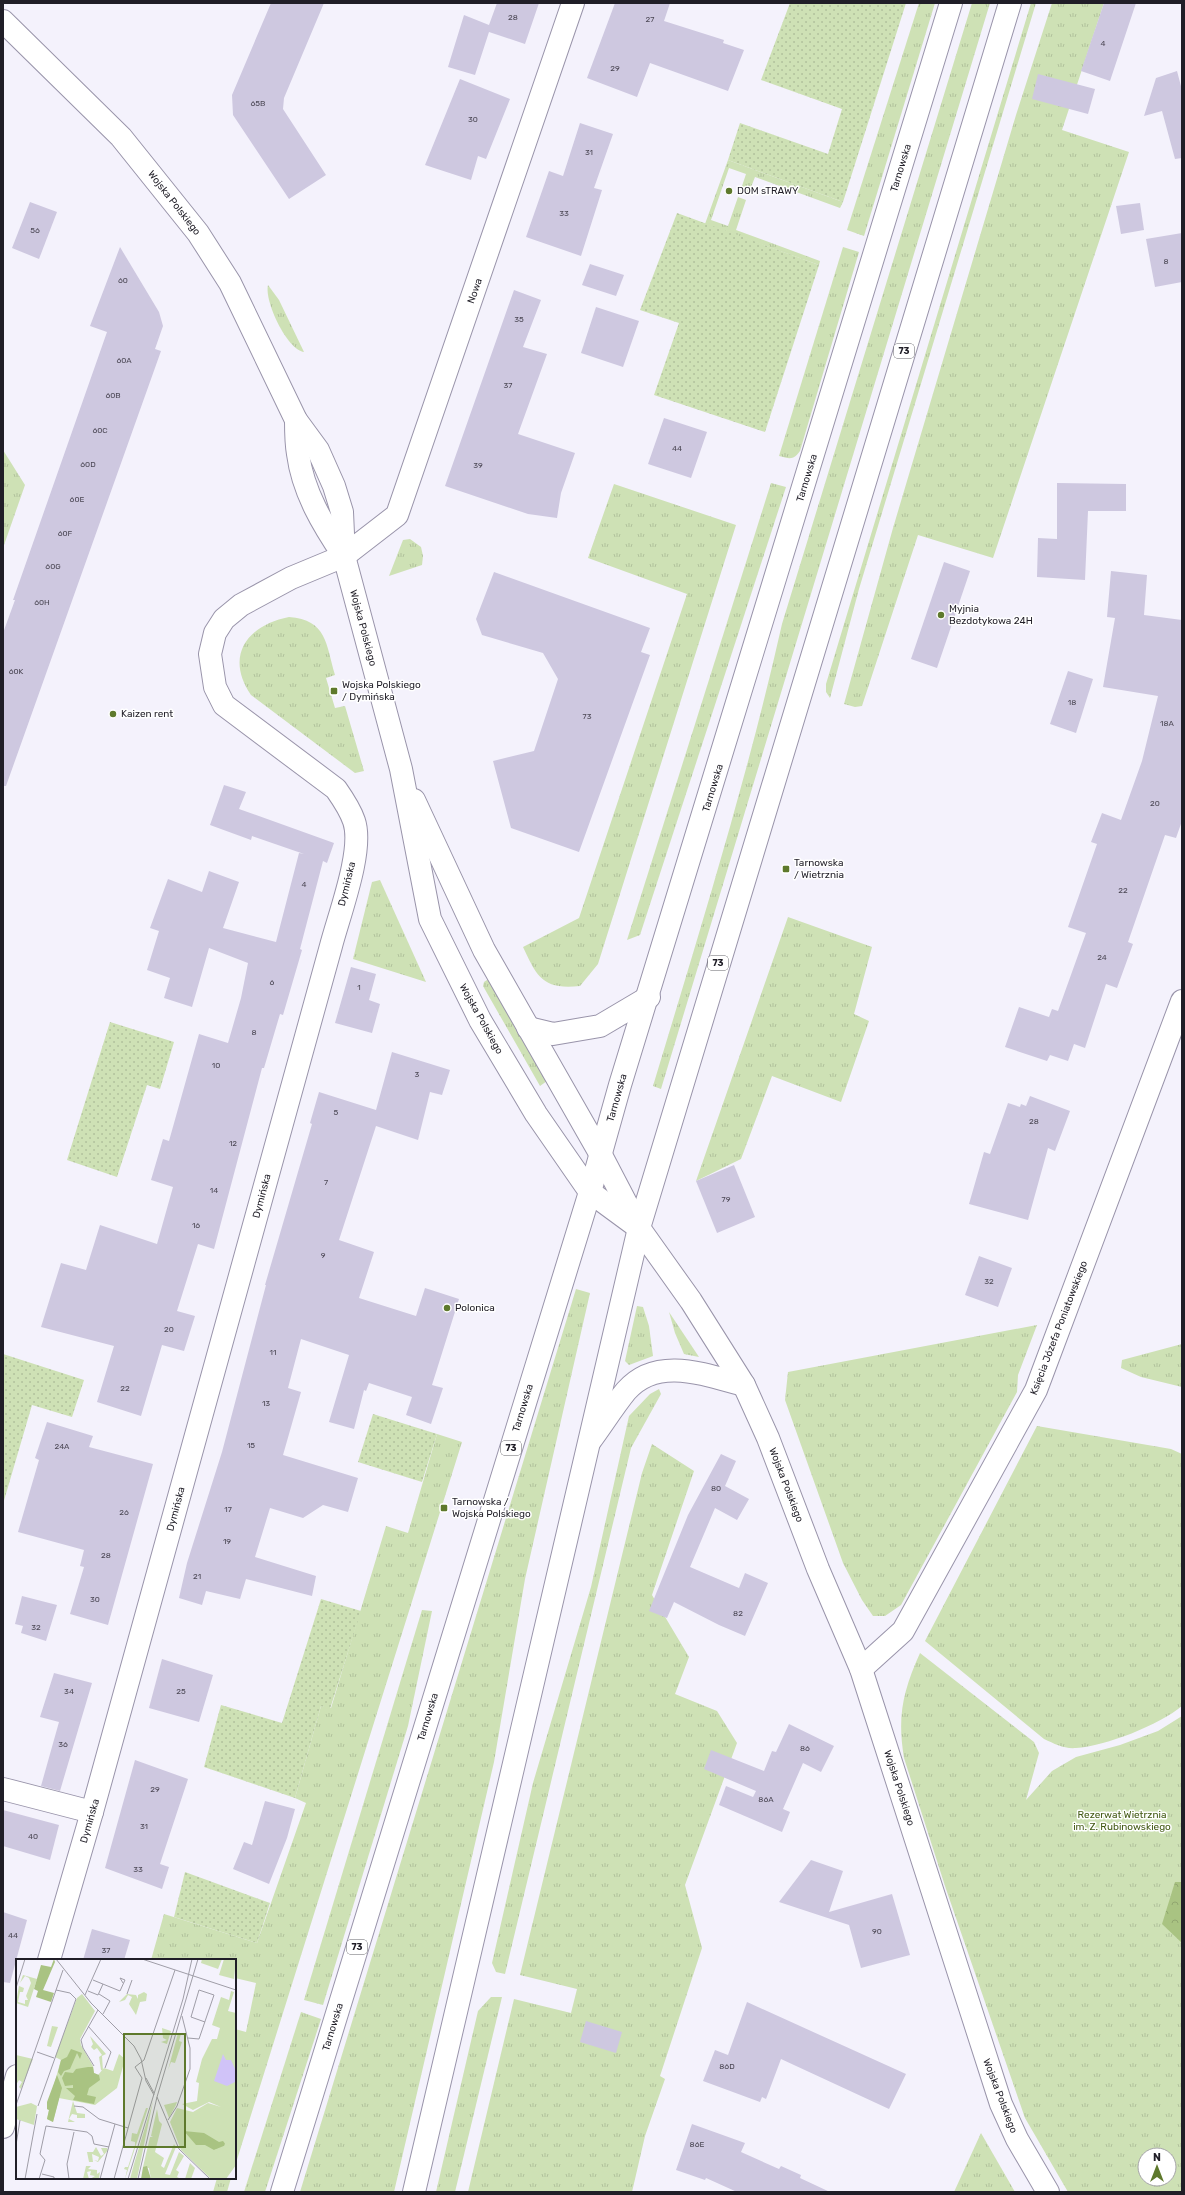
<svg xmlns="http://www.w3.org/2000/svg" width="1185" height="2195" viewBox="0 0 1185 2195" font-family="Rubik,sans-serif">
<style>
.grass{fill:url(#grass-tufts);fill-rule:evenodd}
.forest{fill:url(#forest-crowns)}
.garden{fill:url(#garden-dots)}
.building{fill:#cec8e0}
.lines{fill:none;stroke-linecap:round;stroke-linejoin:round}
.street-casing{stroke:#9994aa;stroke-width:24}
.secondary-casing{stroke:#9994aa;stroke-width:24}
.primary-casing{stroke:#9994aa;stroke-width:24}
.street{stroke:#fff;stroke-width:22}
.secondary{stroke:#fff;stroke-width:22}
.primary{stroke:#fff;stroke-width:22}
.poi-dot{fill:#5e792c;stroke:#fff;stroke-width:1.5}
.labels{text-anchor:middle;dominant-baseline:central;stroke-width:3;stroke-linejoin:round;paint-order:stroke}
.number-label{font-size:8px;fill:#4c4855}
.shield{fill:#fff;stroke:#636268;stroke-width:1}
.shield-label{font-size:9px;font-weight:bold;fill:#201e27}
.street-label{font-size:10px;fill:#201e27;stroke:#fff}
.poi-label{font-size:10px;fill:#201e27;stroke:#fff;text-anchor:start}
.park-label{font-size:10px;fill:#435a15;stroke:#fff}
.inset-road{fill:none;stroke:#9f9da7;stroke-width:1}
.view{fill:#5e792c;fill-opacity:0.15;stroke:#5e792c;stroke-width:2}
.inset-edge{fill:none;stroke:#201e27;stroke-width:2}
</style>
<defs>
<pattern id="grass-tufts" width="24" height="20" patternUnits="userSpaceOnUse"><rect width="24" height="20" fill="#cee1b5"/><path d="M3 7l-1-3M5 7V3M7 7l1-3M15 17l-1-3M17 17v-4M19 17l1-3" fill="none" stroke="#b1c19c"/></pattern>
<pattern id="forest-crowns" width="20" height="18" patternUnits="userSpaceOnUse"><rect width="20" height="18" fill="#a9c382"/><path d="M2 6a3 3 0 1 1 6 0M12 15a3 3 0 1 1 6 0" fill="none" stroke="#91a770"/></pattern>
<pattern id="garden-dots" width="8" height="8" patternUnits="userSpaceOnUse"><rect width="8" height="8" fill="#cee1b5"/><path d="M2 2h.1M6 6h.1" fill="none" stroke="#b1c19c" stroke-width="1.8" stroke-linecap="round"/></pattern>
</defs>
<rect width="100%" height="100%" fill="#f4f2fc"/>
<g class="grass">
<polygon points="919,3 935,3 864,236 847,230"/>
<path d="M972 3H990L661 1089 653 1086C699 933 747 780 782 624Z"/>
<polygon points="1031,3 1036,3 859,589 830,698 826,692 826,684"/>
<polygon points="1052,3 1104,3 1062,130 1129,152 993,558 918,535 862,706 855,707 844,704 893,528 1016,115"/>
<polygon points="728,160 843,202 840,208 755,177 748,195 740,192 746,174 729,168 711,220 728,226 738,197 746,200 736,230 820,261 819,265 705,224"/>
<path d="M843 247 859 252 800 451C794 460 790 459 779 456Z"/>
<path d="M268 285 279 300 304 352C287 350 264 301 268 285Z"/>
<polygon points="3,450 25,485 3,548"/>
<polygon points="771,483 786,487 640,935 627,940"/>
<path d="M614 484 736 525 598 964 580 986C543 990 537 977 523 947L579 918 687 594 588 558Z"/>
<polygon points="410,539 421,547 423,556 422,565 389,576 403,540"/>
<path d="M289 617C327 620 326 644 335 675L326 678 335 708 345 706 364 771 355 773 251 695C224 655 248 625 289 617Z"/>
<polygon points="380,880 426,982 353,959 372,882"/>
<polygon points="788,917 872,947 854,1014 869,1021 841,1102 772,1076 741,1159 696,1181"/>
<polygon points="487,980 491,981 516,1030 547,1081 540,1086 483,986 484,982"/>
<polygon points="576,1289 590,1293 525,1579 494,1762 394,2192 300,2192"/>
<polygon points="637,1306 643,1307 649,1326 653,1356 629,1365 625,1361"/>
<polygon points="669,1312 699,1357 684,1354 675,1333"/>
<polygon points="1037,1325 1018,1375 1017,1392 901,1605 885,1616 873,1616 862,1600 843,1563 785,1400 788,1372"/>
<polygon points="1182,1344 1182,1387 1141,1377 1121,1368 1122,1360"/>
<polygon points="659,1389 661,1394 631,1448 505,1974 496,1972 492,1963 533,1783 591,1587 629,1416 650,1394"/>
<path d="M1037 1426 1171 1449 1182 1454V1706C1159 1725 1106 1746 1076 1748 1064 1749 1055 1744 1044 1739L925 1641Z"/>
<polygon points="437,1434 462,1442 235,2166 235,2029 246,2032 256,1983 235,1978 235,1960 151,1960 164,1914 257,1943 306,1803 295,1798 321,1706 331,1708 386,1526 408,1533"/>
<polygon points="652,1444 694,1471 652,1595 689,1657 675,1694 717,1711 737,1743 685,1885 702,1948 660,2076 665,2079 645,2136 632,2192 468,2192 514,1999 571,2013 577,1989 520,1975 642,1473"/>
<polygon points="422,1610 432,1611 408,1726 323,2005 304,2000"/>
<path d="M920 1653 1034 1742 1039 1753 1026 1800 1052 1771 1076 1757 1120 1745 1158 1731 1182 1716V2192H1068L1025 2118 946 1889 904 1758C897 1716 903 1691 920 1653ZM1145 2155H1169V2179H1145Z"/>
<polygon points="491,1997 502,1997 455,2192 436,2192 478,2011"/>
<polygon points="301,2012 321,2019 265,2192 244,2192"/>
<polygon points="981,2133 1015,2192 954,2192"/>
<polygon points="217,2178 231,2178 227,2192 213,2192"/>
</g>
<polygon class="forest" points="1175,1882 1182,1882 1182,1943 1162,1924"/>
<g class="garden">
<polygon points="790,3 906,3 843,202 728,160 740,123 828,154 842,109 761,80"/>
<polygon points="677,213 819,265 765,432 654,395 679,323 640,310"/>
<polygon points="110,1022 174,1042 160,1089 147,1085 117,1177 67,1160"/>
<polygon points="3,1354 84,1380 72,1417 32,1405 3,1504"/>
<polygon points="373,1414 437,1434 422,1482 358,1462"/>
<polygon points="321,1599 361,1611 330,1709 321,1706 295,1798 204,1767 221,1705 282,1723"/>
<polygon points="185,1872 270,1903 257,1943 174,1917"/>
</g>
<g class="building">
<polygon points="271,3 324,3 284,98 283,109 326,175 289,199 233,115 232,95"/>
<polygon points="497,3 539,3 525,44 489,32 475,75 448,67 464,15 489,25"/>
<polygon points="615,3 670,3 664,21 724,40 723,43 744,50 728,91 650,63 637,97 587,78"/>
<polygon points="1104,3 1136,3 1110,81 1081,71"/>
<polygon points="1177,71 1182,90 1182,158 1175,159 1162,111 1144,116 1156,78"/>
<polygon points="1038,74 1095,89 1088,114 1032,99"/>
<polygon points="460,79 510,99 486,159 478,156 471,180 425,165"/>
<polygon points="580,123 613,134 594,188 602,190 581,256 526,237 549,171 563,176"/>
<polygon points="30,202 57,212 39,259 12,248"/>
<polygon points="1140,203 1144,230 1121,234 1116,206"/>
<polygon points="1182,233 1182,282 1155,287 1146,239"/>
<polygon points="120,247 159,312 163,326 155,349 161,351 6,786 3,786 3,633 15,600 13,600 107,332 90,326"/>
<polygon points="590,264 624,275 616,296 582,285"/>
<polygon points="514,290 541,300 523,347 547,354 518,434 575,453 561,493 557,518 528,514 445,486"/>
<polygon points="596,307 639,321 623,367 581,353"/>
<polygon points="664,418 707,432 691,478 648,464"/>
<polygon points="1057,483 1126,484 1126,511 1088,511 1085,580 1037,577 1038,538 1057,539"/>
<polygon points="944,562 970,571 937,668 911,659"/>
<polygon points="1111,571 1147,575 1144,615 1182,620 1182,821 1176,838 1165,835 1128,942 1133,944 1117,988 1106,984 1085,1048 1074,1044 1068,1061 1050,1055 1047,1061 1005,1047 1019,1007 1049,1017 1052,1009 1058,1011 1086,933 1068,927 1097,844 1091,842 1102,813 1121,820 1142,761 1158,696 1103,687 1115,618 1107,617"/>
<polygon points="494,572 650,628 641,652 650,655 579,852 511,828 493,761 534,751 558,679 543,653 482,635 476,619"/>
<polygon points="1068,671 1093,679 1076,733 1050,724"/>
<polygon points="224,785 246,792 239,809 334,843 327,863 323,861 300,949 302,950 283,1015 280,1014 264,1068 262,1068 214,1249 198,1244 177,1311 195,1316 184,1351 162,1345 141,1416 97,1402 114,1346 41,1327 61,1263 86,1270 100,1225 157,1244 173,1187 151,1180 163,1139 169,1141 199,1034 228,1043 241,998 248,963 209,948 192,1007 164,998 170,978 147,970 159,931 150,928 168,879 202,892 209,871 239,882 223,928 276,942 299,853 304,854 252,836 251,840 210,825"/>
<polygon points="351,967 376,974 369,1000 380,1004 372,1033 335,1023"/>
<polygon points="392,1052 450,1070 442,1095 430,1092 418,1140 376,1126 339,1240 374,1252 359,1298 416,1316 425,1288 459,1299 432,1385 443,1388 431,1424 406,1415 412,1397 369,1383 366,1391 364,1390 354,1429 329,1422 349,1355 301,1339 288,1388 301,1392 283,1455 358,1478 348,1512 323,1505 303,1518 270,1508 255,1557 316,1576 312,1596 246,1579 240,1599 206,1591 202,1605 179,1598 187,1563 222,1452 266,1285 265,1285 312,1124 310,1123 319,1092 376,1110"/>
<polygon points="1030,1096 1070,1111 1055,1151 1048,1148 1028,1220 969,1204 984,1152 990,1154 1008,1103 1020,1107 1021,1104 1026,1106"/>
<polygon points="734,1165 755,1217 717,1233 696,1181"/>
<polygon points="979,1256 1012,1268 998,1307 965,1295"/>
<polygon points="47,1422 93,1436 89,1447 153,1464 108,1625 70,1614 84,1567 80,1566 84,1550 18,1532 39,1460 35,1458"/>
<polygon points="721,1454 736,1461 725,1486 749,1499 737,1520 715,1508 690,1567 739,1588 745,1573 768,1583 745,1636 719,1625 674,1602 667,1618 649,1611 688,1515"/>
<polygon points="22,1596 57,1605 46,1641 21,1633 23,1626 15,1624"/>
<polygon points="162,1659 213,1675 199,1722 149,1708"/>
<polygon points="54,1673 92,1683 60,1791 41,1786 59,1722 40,1717"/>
<polygon points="789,1724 834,1746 821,1772 803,1763 783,1809 790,1812 782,1832 719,1805 726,1786 753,1797 756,1791 704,1769 711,1750 764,1771 772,1751 776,1752"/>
<polygon points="135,1760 188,1779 160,1864 169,1867 162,1889 105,1868"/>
<polygon points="265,1801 295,1809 287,1838 269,1884 233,1869 244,1842 252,1845"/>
<polygon points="3,1810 59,1825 50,1860 3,1846"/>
<polygon points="811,1860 843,1871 829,1912 892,1894 910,1955 861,1968 849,1925 779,1902"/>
<polygon points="3,1912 27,1920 10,1983 3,1982"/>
<polygon points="92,1929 130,1940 124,1960 83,1960"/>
<polygon points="747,2002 906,2074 889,2109 781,2059 766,2099 762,2097 760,2102 703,2081 715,2050 728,2055"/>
<polygon points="586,2021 622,2032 616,2053 580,2042"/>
<polygon points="692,2124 745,2143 741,2152 779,2169 781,2166 801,2175 800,2178 830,2192 737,2192 706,2178 705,2180 676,2170"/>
</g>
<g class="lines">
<defs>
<g id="street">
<polyline points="639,1228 691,1301 744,1385 768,1438 818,1569 861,1669 1001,2104 1017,2139 1048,2192"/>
<path d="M590 1441C602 1425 613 1407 626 1391 657 1355 706 1375 744 1385"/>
<polyline points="861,1669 903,1631 1036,1390 1182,1001"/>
<polyline points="3,1789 92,1812"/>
<path d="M49 1960 92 1812 331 946C339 915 364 850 354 821 350 809 343 799 336 789L224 705 215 687 210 654 215 633 224 619 241 605 291 578 344 556 397 515 573 3"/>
<polyline points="3,2127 17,2076"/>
</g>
<g id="secondary">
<polyline points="3,21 121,137 198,233 230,283 296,420 318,450 334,486 342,512 344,556 401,769 430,919 480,1020 536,1114 590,1192 639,1228"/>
<path d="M296 420C296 431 296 443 298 454 303 492 323 525 344 556"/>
<polyline points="414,800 484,950 601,1155 637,1224"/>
<polyline points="528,1028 553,1034 600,1026 649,997"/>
</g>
<g id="primary">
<polyline points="282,2192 590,1192 620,1085 951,3"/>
<polyline points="414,2192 639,1228 1010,3"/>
</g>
</defs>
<use href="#street" class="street-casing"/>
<use href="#secondary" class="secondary-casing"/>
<use href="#primary" class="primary-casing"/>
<use href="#street" class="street"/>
<use href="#secondary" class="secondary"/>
<use href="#primary" class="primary"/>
</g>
<g class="poi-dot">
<circle cx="729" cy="191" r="4"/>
<circle cx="941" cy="615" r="4"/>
<rect x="330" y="687" width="8" height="8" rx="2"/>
<circle cx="113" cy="714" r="4"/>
<rect x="782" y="865" width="8" height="8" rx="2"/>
<circle cx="447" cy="1308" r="4"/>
<rect x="440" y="1504" width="8" height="8" rx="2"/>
</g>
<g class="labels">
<g class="number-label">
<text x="513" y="17">28</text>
<text x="650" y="19">27</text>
<text x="1103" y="43">4</text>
<text x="615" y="68">29</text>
<text x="258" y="103">65B</text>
<text x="473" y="119">30</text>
<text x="589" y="152">31</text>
<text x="564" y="213">33</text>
<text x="35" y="230">56</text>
<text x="1166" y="261">8</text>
<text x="123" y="280">60</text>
<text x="519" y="319">35</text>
<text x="124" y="360">60A</text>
<text x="508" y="385">37</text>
<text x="113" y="395">60B</text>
<text x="100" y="430">60C</text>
<text x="677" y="448">44</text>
<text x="88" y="464">60D</text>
<text x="478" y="465">39</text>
<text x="77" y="499">60E</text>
<text x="65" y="533">60F</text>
<text x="53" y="566">60G</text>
<text x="42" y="602">60H</text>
<text x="16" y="671">60K</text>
<text x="1072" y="702">18</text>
<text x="587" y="716">73</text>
<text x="1167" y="723">18A</text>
<text x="1155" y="803">20</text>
<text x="304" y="884">4</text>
<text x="1123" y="890">22</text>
<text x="1102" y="957">24</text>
<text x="272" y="982">6</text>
<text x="359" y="987">1</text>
<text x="254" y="1032">8</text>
<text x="216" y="1065">10</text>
<text x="417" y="1074">3</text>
<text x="336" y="1112">5</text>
<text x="1034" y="1121">28</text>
<text x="233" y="1143">12</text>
<text x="326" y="1182">7</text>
<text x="214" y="1190">14</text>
<text x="726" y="1199">79</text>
<text x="196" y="1225">16</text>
<text x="323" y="1255">9</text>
<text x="989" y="1281">32</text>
<text x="169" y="1329">20</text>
<text x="273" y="1352">11</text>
<text x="125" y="1388">22</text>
<text x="266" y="1403">13</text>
<text x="251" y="1445">15</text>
<text x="62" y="1446">24A</text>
<text x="716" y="1488">80</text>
<text x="228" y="1509">17</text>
<text x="124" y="1512">26</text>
<text x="227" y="1541">19</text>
<text x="106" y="1555">28</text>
<text x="197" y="1576">21</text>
<text x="95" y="1599">30</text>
<text x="738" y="1613">82</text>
<text x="36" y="1627">32</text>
<text x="69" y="1691">34</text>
<text x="181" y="1691">25</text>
<text x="63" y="1744">36</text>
<text x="805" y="1748">86</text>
<text x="155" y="1789">29</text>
<text x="766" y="1799">86A</text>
<text x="144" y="1826">31</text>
<text x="33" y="1836">40</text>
<text x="138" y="1869">33</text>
<text x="877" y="1931">90</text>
<text x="13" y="1935">44</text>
<text x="106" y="1950">37</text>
<text x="727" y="2066">86D</text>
<text x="697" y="2144">86E</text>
</g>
<g class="shield">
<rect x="894" y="344" width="20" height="14" rx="3"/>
<rect x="708" y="956" width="20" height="14" rx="3"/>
<rect x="501" y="1441" width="20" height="14" rx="3"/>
<rect x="347" y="1940" width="20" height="14" rx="3"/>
</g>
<g class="shield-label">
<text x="904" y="351">73</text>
<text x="718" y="963">73</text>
<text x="511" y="1448">73</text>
<text x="357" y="1947">73</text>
</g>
<g class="street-label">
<text transform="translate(901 168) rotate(-73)">Tarnowska</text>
<text transform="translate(174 203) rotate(52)">Wojska Polskiego</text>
<text transform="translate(475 291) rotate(-71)">Nowa</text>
<text transform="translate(807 478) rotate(-73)">Tarnowska</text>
<text transform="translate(363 628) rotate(75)">Wojska Polskiego</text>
<text transform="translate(713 788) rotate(-73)">Tarnowska</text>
<text transform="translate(347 884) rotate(-76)">Dymińska</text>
<text transform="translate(481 1019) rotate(61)">Wojska Polskiego</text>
<text transform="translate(617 1098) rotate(-74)">Tarnowska</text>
<text transform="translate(262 1196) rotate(-75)">Dymińska</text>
<text transform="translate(1059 1328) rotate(-69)">Księcia Józefa Poniatowskiego</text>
<text transform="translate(523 1408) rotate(-73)">Tarnowska</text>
<text transform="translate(786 1485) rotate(69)">Wojska Polskiego</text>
<text transform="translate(176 1509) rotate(-75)">Dymińska</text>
<text transform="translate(428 1717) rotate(-73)">Tarnowska</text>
<text transform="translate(899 1788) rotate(72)">Wojska Polskiego</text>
<text transform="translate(90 1821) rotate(-74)">Dymińska</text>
<text transform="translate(333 2027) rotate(-73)">Tarnowska</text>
<text transform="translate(1000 2096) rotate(69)">Wojska Polskiego</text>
</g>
<g class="poi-label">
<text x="737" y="191">DOM sTRAWY</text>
<text x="949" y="609">Myjnia<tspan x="949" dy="12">Bezdotykowa 24H</tspan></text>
<text x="342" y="685">Wojska Polskiego<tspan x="342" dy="12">/ Dymińska</tspan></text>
<text x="121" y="714">Kaizen rent</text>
<text x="794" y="863">Tarnowska<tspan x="794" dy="12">/ Wietrznia</tspan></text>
<text x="455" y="1308">Polonica</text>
<text x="452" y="1502">Tarnowska /<tspan x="452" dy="12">Wojska Polskiego</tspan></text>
</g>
<g class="park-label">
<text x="1122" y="1815">Rezerwat Wietrznia<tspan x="1122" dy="12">im. Z. Rubinowskiego</tspan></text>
</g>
</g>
<g transform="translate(16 1959)">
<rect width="220" height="220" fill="#f4f2fc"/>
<path d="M7 16 21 20 12 48 0 44 3 27 8 29 7 33H4L2 43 9 45V41H12L10 37 15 24 13 19 9 17 4 24ZM215 32 218 33 212 52 220 54V206L210 220H195L165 191 154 163 161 149 177 153 192 144 205 148 193 143 177 151 166 145 181 142 183 124 180 123 186 100 196 80H201L204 69 196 66 205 38 213 41ZM128 33 131 35 130 42 124 43 120 56 113 45 116 38 112 36 109 41 103 43 111 35 120 36 122 40V36ZM66 35 79 52 64 80 65 86 77 107 78 114 82 116 88 109 97 112 103 95 109 100 101 129 79 146 43 139 37 163 31 160 33 151 31 150 45 101 39 98 61 39ZM162 74 165 75 163 82 166 83 159 104 155 103 152 111ZM0 96 17 100 5 130 3 128 6 123 3 121 0 126ZM57 142 61 154 69 155V159H61V156L56 155 53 160 59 163H52ZM137 142 121 220H114L118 205ZM161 143 160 146 153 159 148 146ZM15 144 21 147 18 166 0 160V148ZM130 149H132L109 220 111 211 108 210 109 208H112L119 186V183L115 182 116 174 121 175ZM141 150 143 162 146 165 139 193 148 199 145 207 148 209 158 185 160 188 149 215 154 216 163 193 168 197 160 211 163 213 161 218 165 220H135L133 209 127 208 134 178H137L135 177ZM80 188 85 197 88 195 85 189H91L92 191 82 203 78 201 82 202 83 198 76 195 77 203H73L71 193H77ZM174 204 179 209 175 220H169ZM70 207H75L72 210 81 211V215L84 213 83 219 74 220 79 217 74 216 75 212 71 213 73 220H67Z" fill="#cee1b5"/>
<path d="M38 0 39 3 27 31 38 34 35 43 20 38 22 32 18 30 25 6 35 8ZM55 90 66 94 64 100 61 94 54 110 48 112 45 117 42 113 45 101 51 98ZM72 108H77L78 114 83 116 84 121 73 129 71 136 80 138 78 145 57 141 59 137 50 129H57V126L49 127 46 119 49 113 57 114 60 110ZM41 116 46 129 37 163 31 160 33 151 31 150V143ZM168 172 188 174 203 183 207 182 210 186 198 191 189 186H180ZM131 207 135 220H125L127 208Z" fill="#a9c382"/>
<path d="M218 175 211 189 205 192 198 191 208 188 211 176Z" fill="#cee1b5"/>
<path d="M186 0H206L202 10 185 4ZM36 67 42 68 35 88 31 87ZM146 69 155 72 151 85 145 83 151 81 147 79ZM74 77 90 95 86 97 87 112 85 111 83 98 86 96 81 89 78 91 75 88 77 85Z" fill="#cee1b5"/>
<path d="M208 0H220L218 20 203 16Z" fill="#cee1b5"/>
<path d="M207 95 210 101H215L220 112 219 123 211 127 198 122Z" fill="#d0c3f8"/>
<path class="inset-road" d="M40 0 75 44 118 87 125 100 130 122 138 136M126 0 220 31M77 21 104 32 109 21 104 19 107 24M0 29 9 0M72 32 82 36 87 25M83 35 94 42 87 55M111 35 116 21M69 36 85 0M72 67 95 93 89 109M172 79 183 80 198 36 183 31 175 58 189 63M21 93 38 99M78 107 67 89 65 81 82 51M130 119 138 134M141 138 163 190 194 220M0 146 47 11M22 147 60 40 54 34 40 31M58 147 67 148 83 160 112 169M152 161 161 147 174 110V89L166 57M0 186 4 161M26 215 38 218V220M9 220 21 155M23 220 29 201 24 195 30 167 71 173 76 177 78 185 93 188M53 220 51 205 58 173M84 220 99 165M98 220 126 119 119 108 128 101 159 11M112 220 167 40 176 0M122 220 141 138 182 0"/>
<path class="view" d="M108 75H169V188H108Z"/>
<rect width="220" height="220" class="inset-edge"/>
</g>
<rect width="1185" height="2195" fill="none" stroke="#201e27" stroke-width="8"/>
<g transform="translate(1157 2167)"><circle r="19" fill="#ffffff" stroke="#a6a5a9"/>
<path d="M0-3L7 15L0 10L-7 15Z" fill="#5e792c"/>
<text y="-6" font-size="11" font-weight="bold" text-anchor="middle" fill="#201e27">N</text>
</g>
</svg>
